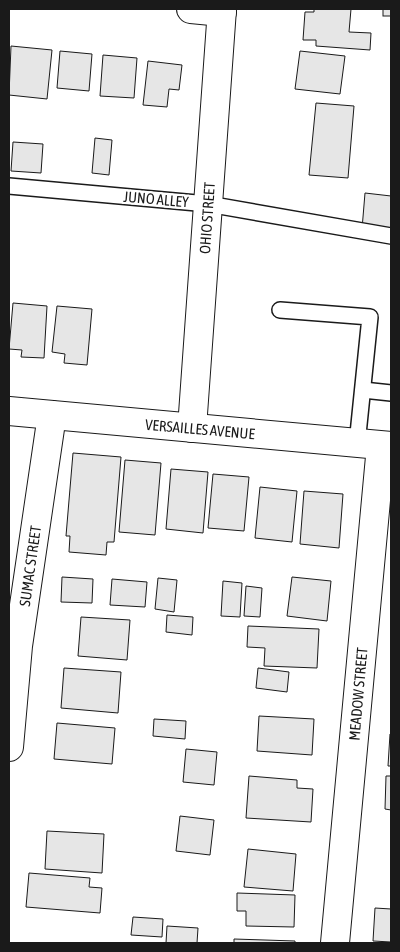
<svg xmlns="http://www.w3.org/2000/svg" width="400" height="952" viewBox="0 0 400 952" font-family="'Asap Condensed',sans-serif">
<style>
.building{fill:#e6e6e6;stroke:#1a1a1a}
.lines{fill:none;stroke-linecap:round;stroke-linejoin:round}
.lane-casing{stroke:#1a1a1a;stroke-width:18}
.street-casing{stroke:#1a1a1a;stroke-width:30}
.secondary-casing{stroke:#1a1a1a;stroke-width:30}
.lane{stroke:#fff;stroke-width:15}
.street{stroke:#fff;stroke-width:28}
.secondary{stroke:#fff;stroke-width:28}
.labels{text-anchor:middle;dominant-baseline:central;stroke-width:4;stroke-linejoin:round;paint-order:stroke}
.street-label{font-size:15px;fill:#1a1a1a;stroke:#fff}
</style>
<rect width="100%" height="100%" fill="#fff"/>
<g class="building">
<polygon points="314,9 351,9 349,32 371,33 370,50 316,46 316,40 303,40 305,12 314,12"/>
<rect x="383" y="9" width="8" height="7"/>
<polygon points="11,46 52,50 47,99 9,95"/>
<polygon points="60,51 92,54 89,91 57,88"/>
<polygon points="300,51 345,56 340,94 295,89"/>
<polygon points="103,55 137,58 134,98 100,96"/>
<polygon points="148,61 182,65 179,90 169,89 167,107 143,105"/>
<polygon points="316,103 354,106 348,178 309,175"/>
<polygon points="95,138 112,140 109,175 92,173"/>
<polygon points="13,142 43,144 41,173 11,171"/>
<polygon points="365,193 391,196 391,231 362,229"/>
<polygon points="13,303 47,306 44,358 21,357 22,350 9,349"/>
<polygon points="57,306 92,309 87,365 64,363 65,354 52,352"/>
<polygon points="73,453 121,457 114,542 107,542 106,555 69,552 70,536 66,536"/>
<polygon points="125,460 161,463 155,535 119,532"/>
<polygon points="171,469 208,472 203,533 166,529"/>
<polygon points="213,474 249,477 244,531 208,528"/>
<polygon points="260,487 297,491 292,542 255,538"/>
<polygon points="304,491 343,494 339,548 300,544"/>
<polygon points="62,577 93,579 92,603 61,602"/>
<polygon points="292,577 331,581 327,621 287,616"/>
<polygon points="158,578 177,580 174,612 155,609"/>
<polygon points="112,579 147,582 145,607 110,605"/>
<polygon points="223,581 242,583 240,617 221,616"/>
<polygon points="246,586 262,588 260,617 244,616"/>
<polygon points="167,615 193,617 192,635 166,632"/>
<polygon points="81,617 130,620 127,660 78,656"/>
<polygon points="248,626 319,629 317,668 264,666 265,648 247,647"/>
<polygon points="64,668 121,672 118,713 61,708"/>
<polygon points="258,668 289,672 287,692 256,688"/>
<polygon points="259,716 314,719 312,755 257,751"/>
<polygon points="154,719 186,721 185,739 153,736"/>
<polygon points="57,723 115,728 112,764 54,759"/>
<polygon points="390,734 391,734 391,766 388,766"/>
<polygon points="186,749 217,752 214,785 183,782"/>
<polygon points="249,776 297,780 297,788 313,789 311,822 246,818"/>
<polygon points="386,776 391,776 391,810 385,809"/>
<polygon points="180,816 214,820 210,855 176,851"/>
<polygon points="47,831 104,834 102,873 45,869"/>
<polygon points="248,849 296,854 293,891 244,887"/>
<polygon points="29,873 90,878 89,887 102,888 100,913 26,907"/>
<polygon points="237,893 295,895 294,927 246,926 246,911 237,911"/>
<polygon points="375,908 391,909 391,942 373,941"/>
<polygon points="133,917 163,919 162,937 131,935"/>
<polygon points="167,926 198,928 197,943 166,943"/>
<polygon points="234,939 295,941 295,943 234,943"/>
</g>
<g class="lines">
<defs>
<g id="lane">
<polyline points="9,186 208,204 391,236"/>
<polyline points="280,310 370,317 357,444"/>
<polyline points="363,390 391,393"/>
</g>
<g id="street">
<polyline points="191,9 222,12"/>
<polyline points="192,428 222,9"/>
<polyline points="9,747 18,646 52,415"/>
<polyline points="335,943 381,446"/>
</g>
<polyline id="secondary" points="9,411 391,446"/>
</defs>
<use href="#lane" class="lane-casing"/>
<use href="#street" class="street-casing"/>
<use href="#secondary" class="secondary-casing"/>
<use href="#lane" class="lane"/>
<use href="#street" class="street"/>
<use href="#secondary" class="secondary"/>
</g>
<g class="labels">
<g class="street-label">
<text transform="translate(156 199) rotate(5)">JUNO ALLEY</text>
<text transform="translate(207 218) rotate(-86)">OHIO STREET</text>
<text transform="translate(200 429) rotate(5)">VERSAILLES AVENUE</text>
<text transform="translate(30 566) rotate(-82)">SUMAC STREET</text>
<text transform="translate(358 694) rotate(-85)">MEADOW STREET</text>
</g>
</g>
<rect width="400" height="952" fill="none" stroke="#1a1a1a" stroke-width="20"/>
</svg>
